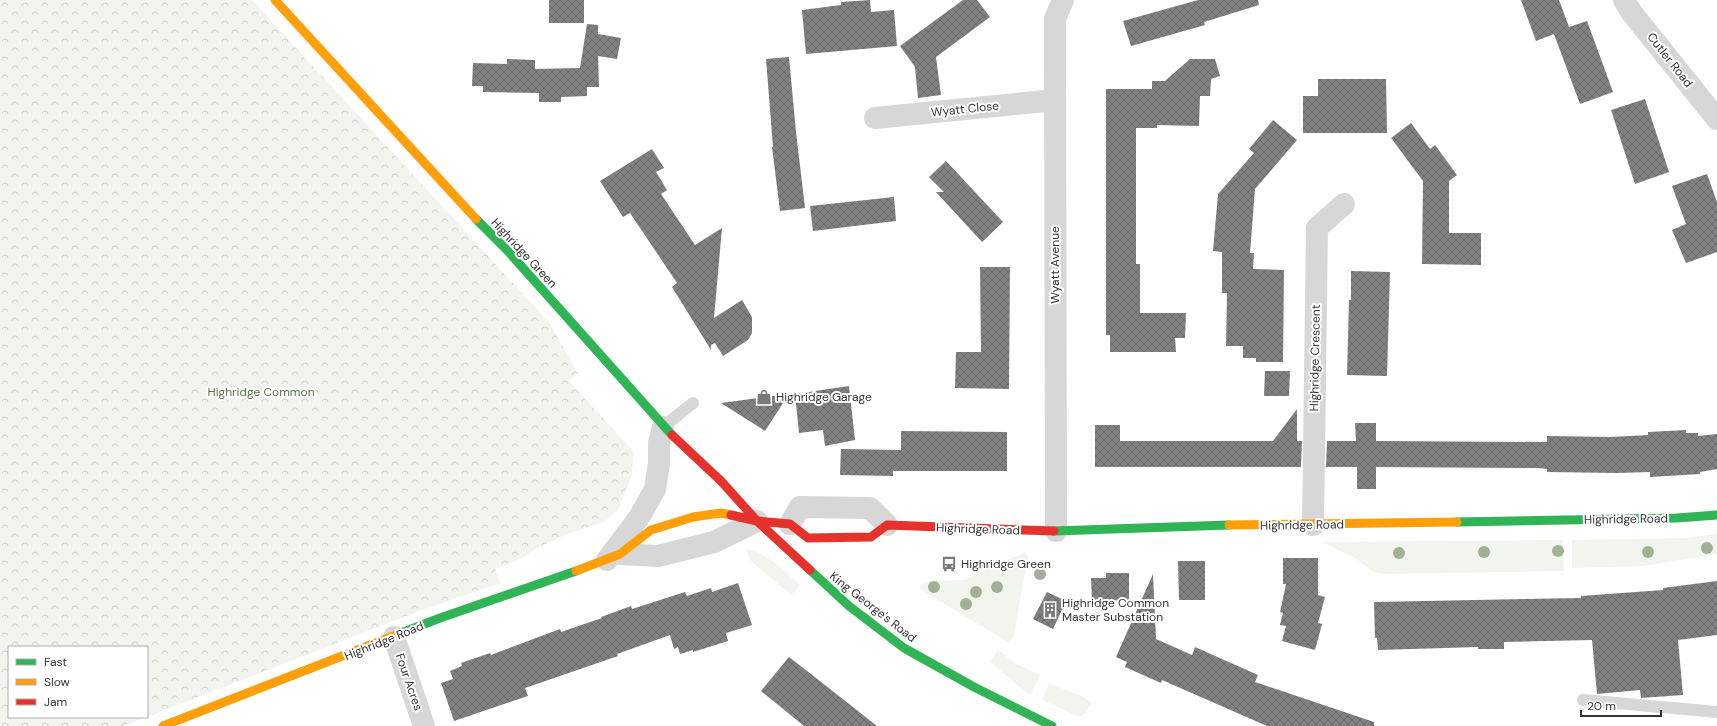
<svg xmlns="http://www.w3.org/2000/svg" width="1717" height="726" viewBox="0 0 1717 726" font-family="'DM Sans',sans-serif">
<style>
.green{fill:#f1f5ed}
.park{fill:url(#park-crowns)}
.building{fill:url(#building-cross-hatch)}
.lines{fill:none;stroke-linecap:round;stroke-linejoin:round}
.lane{stroke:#d7d7d7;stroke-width:12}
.street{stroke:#d7d7d7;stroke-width:22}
.fast{stroke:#30b455;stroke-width:9}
.slow{stroke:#ff9f0a;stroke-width:9}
.jam{stroke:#e5322d;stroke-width:9}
.tree{fill:#a2b095}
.labels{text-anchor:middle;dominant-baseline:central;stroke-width:4;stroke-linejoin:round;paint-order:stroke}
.street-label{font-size:12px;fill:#333;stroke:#fff}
.park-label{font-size:12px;fill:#56703f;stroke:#fff}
.poi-label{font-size:12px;fill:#333;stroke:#fff;text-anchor:start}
</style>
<defs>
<pattern id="park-crowns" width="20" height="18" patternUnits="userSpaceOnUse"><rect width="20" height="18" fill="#f1f5ed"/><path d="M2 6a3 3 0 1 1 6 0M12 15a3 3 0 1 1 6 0" fill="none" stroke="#cfd2cc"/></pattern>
<pattern id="building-cross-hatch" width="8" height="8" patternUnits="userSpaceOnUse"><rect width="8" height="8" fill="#818181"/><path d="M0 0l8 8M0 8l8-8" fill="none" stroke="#6a6a6a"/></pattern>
</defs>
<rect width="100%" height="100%" fill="#fff"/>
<g class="green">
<polygon points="1715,534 1717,534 1717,554 1642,566 1572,568 1572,540 1686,538"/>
<polygon points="1563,540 1564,571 1384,574 1375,573 1355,558 1322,542"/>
<path d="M746 549C769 554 783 570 800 585L791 595 750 560Z"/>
<polygon points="1025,552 1028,557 1013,638 1008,642 920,589 920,585 930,581 965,580"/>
<polygon points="998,650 1018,665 1040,675 1031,694 1027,693 990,662"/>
<polygon points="1049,683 1081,696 1092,703 1085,713 1079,717 1042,700"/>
</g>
<polygon class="park" points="0,0 252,0 548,321 578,373 569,381 633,451 632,475 618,510 604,522 567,534 535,549 522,558 495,569 500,583 422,610 147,717 147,647 9,647 9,717 146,717 123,726 0,726"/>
<g class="building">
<rect x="549" y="0" width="35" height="23"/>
<polygon points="870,0 871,12 894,10 897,46 806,54 802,10 841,5 841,2"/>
<polygon points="963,0 977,0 990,17 936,57 941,95 918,98 915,67 900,46"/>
<polygon points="1198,0 1258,0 1259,5 1204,22 1205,25 1131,46 1123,21"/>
<polygon points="1521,0 1559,0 1569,27 1587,21 1613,92 1580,104 1554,34 1536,41"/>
<polygon points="587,24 598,25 598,34 621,38 617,59 598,56 599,87 587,87 587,96 561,97 561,102 539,102 539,93 483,92 483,86 472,86 473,63 507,64 507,59 535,60 535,69 580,68"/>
<polygon points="789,57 796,132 805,208 780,211 772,147 773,147 766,59"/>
<polygon points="1190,59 1215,59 1220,76 1211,79 1210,96 1200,96 1199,126 1157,125 1157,128 1136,128 1136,264 1140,264 1140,313 1186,313 1185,338 1175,338 1176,352 1110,352 1110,335 1106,335 1106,89 1152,89 1152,81 1165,81"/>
<polygon points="1318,79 1386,79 1387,133 1303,133 1303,96 1318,96"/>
<polygon points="1645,99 1669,172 1635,184 1611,110"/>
<polygon points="1273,120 1297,140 1255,189 1250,253 1254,253 1253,269 1284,270 1283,362 1256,362 1256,358 1243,358 1243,346 1226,346 1227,293 1222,293 1222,252 1213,251 1218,194 1254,153 1249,149"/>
<polygon points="1411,123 1430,149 1435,145 1457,175 1449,181 1449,233 1481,233 1481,265 1422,264 1423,181 1391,138"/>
<polygon points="652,149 664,168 656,172 667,190 661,194 695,245 722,228 714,318 742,300 752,317 752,333 748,340 723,356 715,343 711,345 711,350 672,287 677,283 630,213 623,217 600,181"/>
<polygon points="946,161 1003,222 982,242 936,192 944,192 929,177"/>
<polygon points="1707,174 1717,202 1717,252 1686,263 1672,230 1686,224 1672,186"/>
<polygon points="894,197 896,221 813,231 810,206"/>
<polygon points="980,267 1010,267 1009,389 955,388 956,352 981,352"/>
<polygon points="1351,271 1390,272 1387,376 1347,375 1349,300 1351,300"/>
<polygon points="1265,371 1290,371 1289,396 1264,396"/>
<polygon points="849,386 855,440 825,446 823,430 799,433 795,394"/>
<polygon points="789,394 765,431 721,403"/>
<polygon points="1297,409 1297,441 1302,441 1301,467 1095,467 1095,425 1120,425 1120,441 1273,441"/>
<polygon points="1355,423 1376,423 1376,441 1547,442 1547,436 1611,437 1648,435 1648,432 1686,430 1686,433 1698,433 1698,436 1717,434 1717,469 1700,472 1700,474 1650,477 1650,472 1617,473 1547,472 1547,469 1539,468 1376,467 1376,489 1357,489 1357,467 1326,467 1327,441 1356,441"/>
<polygon points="901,431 1007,432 1007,471 893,471 893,476 840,475 841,449 901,450"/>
<polygon points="1283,558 1318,558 1318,595 1325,597 1318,623 1322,624 1315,650 1282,641 1286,626 1280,625 1283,613 1280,612 1286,584 1283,584"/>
<polygon points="1178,561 1205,561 1205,600 1179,600"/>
<polygon points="1106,573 1129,573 1129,600 1092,601 1091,578 1106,578"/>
<polygon points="1153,574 1156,639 1192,655 1195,647 1258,675 1255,682 1374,722 1374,726 1267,726 1162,680 1161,683 1125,667 1127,662 1116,657"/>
<polygon points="1717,581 1717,635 1678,640 1683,695 1641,698 1640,690 1597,694 1592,640 1504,642 1504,649 1478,649 1478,647 1378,650 1377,638 1375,638 1374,602 1581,598 1581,596 1663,590 1663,588"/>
<polygon points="738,583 752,625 726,633 728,641 693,652 693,650 680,654 678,647 674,649 670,635 617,654 618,656 525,688 528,696 454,721 441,683 453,679 450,671 462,666 461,663 490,653 491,655 560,629 561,632 602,618 601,617 631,606 632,609 685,592 687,596 711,588 712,592"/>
<polygon points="1047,592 1066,601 1053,629 1033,619"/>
<polygon points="789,657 825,685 877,726 804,726 761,691"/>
</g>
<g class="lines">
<g class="lane">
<polyline points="663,427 693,403"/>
<polyline points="1583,700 1717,712"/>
</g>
<g class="street">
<polyline points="1624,0 1632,13 1717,119"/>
<polyline points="875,118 1055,100"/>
<polyline points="790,524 800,507 870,508 887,525"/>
<polyline points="1313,525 1317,228 1344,204"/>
<polyline points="1056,531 1055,19 1063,0"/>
<polyline points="620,554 658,556 714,542 757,521"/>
<polyline points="607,560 640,516 655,489 659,463 659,443 663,427"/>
<polyline points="394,637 424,726"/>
</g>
<g class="fast">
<polyline points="476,219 507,250 672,435"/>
<polyline points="1457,522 1677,518 1717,515"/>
<polyline points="1054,531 1229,525"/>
<polyline points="810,570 849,606 904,648 974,687 1052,726"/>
<polyline points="401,633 440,618 576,571"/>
</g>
<g class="slow">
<polyline points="275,0 476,219"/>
<polyline points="1229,525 1457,522"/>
<polyline points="576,571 620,554 651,530 693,517 721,513 731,515"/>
<polyline points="163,726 401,633"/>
</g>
<g class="jam">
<polyline points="672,435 721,481 757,521 810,570"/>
<polyline points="731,515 757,521 790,524 808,538 871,537 887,525 1054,531"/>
</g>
</g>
<g class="tree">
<circle cx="1707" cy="548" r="6"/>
<circle cx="1558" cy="551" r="6"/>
<circle cx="1484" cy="552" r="6"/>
<circle cx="1648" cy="552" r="6"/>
<circle cx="1399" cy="553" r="6"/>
<circle cx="1040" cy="574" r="6"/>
<circle cx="934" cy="587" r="6"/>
<circle cx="997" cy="587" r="6"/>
<circle cx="976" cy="592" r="6"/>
<circle cx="966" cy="604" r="6"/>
</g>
<defs>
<symbol id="shop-bare" viewBox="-9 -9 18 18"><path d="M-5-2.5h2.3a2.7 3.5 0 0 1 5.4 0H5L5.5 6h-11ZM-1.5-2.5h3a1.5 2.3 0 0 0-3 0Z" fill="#7a7a7a" stroke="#fff" stroke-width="2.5" paint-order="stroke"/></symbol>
<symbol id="bus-bare" viewBox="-9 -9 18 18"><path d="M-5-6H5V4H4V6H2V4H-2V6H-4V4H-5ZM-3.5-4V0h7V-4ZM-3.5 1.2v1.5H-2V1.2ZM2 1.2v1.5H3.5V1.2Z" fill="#7a7a7a" stroke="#fff" stroke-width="2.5" paint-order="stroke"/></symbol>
<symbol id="building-bare" viewBox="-9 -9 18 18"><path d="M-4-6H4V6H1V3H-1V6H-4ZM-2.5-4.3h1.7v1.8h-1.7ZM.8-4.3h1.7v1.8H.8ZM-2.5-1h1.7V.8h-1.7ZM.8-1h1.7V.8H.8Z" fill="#7a7a7a" stroke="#fff" stroke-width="2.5" paint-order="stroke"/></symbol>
</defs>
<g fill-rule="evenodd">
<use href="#shop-bare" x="753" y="386" width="22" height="22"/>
<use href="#bus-bare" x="938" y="553" width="22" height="22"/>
<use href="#building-bare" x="1039" y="599" width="22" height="22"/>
</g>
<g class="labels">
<g class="street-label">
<text transform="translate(1670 60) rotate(52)">Cutler Road</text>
<text transform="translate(965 109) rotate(-6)">Wyatt Close</text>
<text transform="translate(524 253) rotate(47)">Highridge Green</text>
<text transform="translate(1055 265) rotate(-90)">Wyatt Avenue</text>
<text transform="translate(1315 358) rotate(-89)">Highridge Crescent</text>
<text transform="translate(1626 519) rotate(-1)">Highridge Road</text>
<text transform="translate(1302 525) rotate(-1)">Highridge Road</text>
<text transform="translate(978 529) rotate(2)">Highridge Road</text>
<text transform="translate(873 607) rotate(38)">King George's Road</text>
<text transform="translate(384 641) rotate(-22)">Highridge Road</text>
<text transform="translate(409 682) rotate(71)">Four Acres</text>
</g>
<g class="park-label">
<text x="261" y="392">Highridge Common</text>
</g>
<g class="poi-label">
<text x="776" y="397">Highridge Garage</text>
<text x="961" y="564">Highridge Green</text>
<text x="1062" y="603">Highridge Common<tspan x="1062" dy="14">Master Substation</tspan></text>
</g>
</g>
<rect x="8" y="646" width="140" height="72" fill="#ffffff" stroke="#adadad"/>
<rect x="16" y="659" width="20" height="6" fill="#30b455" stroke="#adadad"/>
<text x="44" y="666" font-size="12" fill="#333333">Fast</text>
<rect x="16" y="679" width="20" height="6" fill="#ff9f0a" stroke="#adadad"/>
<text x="44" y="686" font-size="12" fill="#333333">Slow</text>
<rect x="16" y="699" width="20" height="6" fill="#e5322d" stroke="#adadad"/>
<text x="44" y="706" font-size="12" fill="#333333">Jam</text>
<path d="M1581 710v6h80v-6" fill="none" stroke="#333333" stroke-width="2"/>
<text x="1587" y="710" font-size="12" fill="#333333" stroke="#ffffff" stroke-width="3" paint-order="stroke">20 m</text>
</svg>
